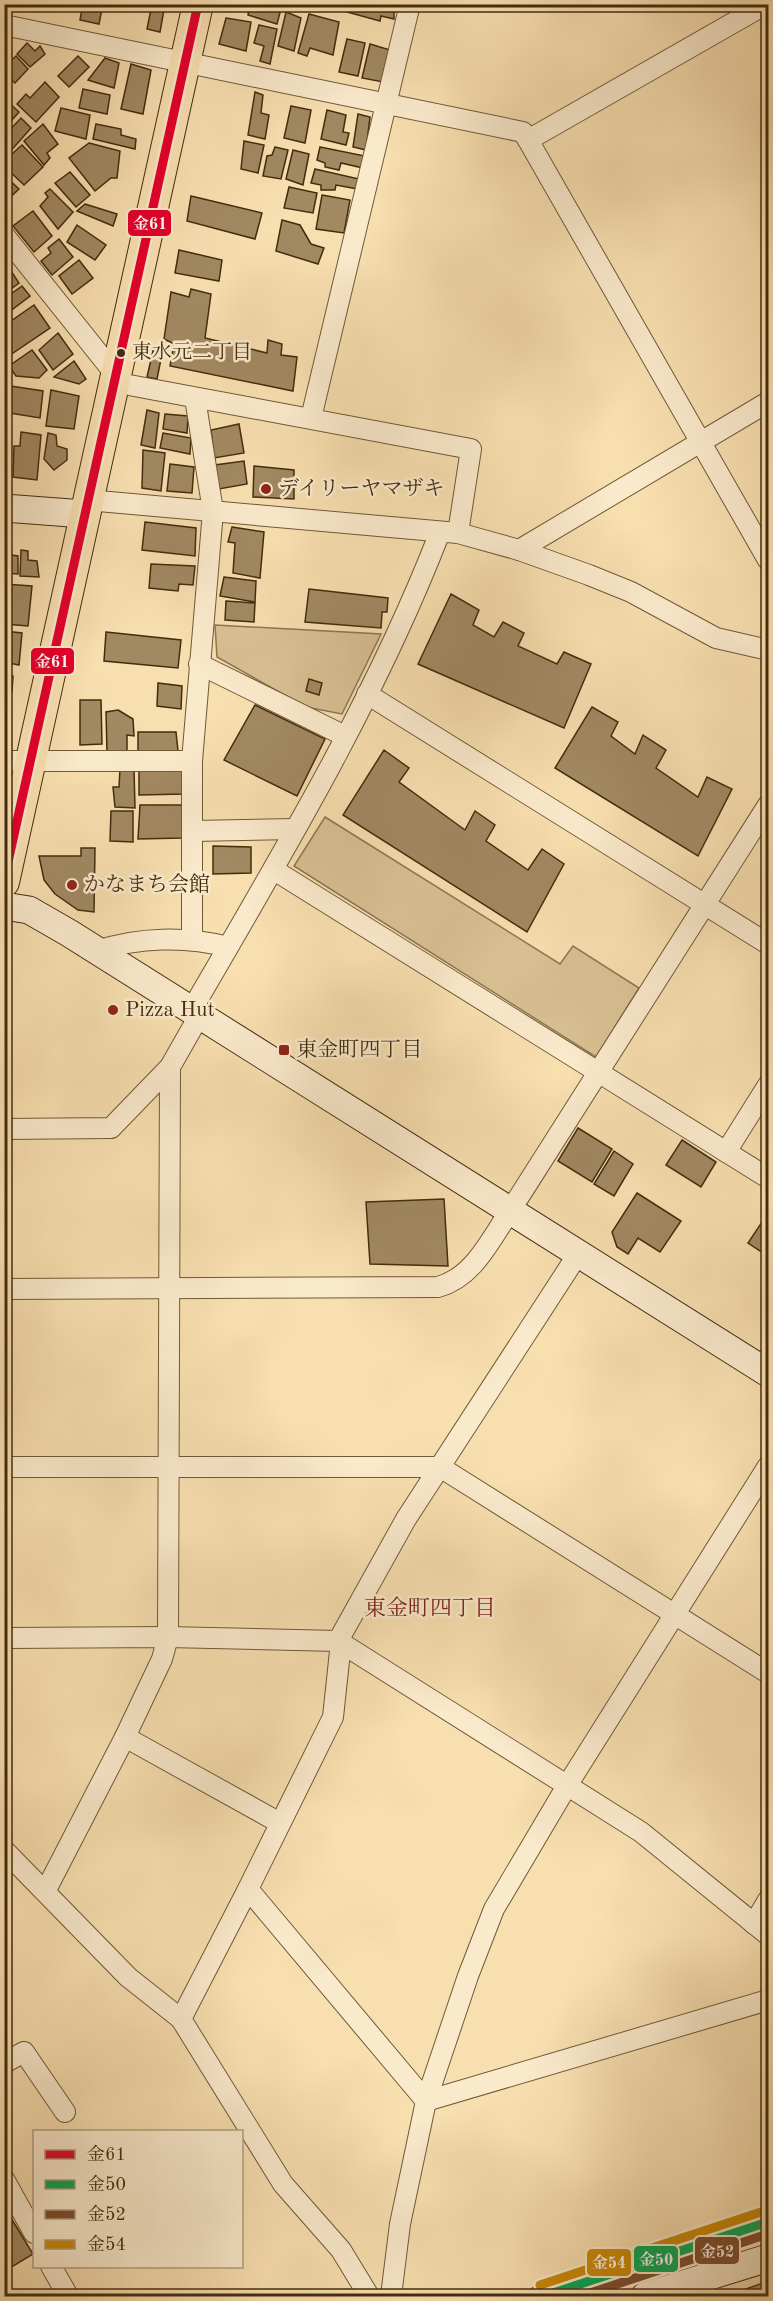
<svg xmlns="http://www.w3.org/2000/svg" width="773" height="2301" viewBox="0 0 773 2301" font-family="'Old Standard TT','Noto Serif JP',serif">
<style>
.green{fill:#d9c194;stroke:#8e7651;stroke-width:1.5}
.building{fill:#a18962;stroke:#432c0e;stroke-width:1.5}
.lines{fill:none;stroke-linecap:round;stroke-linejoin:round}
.street-casing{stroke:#705936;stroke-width:22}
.secondary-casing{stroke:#432c0e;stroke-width:29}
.primary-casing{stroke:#432c0e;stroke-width:32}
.street{stroke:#faeacc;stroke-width:20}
.secondary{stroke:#faeacc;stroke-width:27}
.primary{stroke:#f8dfb0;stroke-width:30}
.bus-1-casing{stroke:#faeacc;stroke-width:14}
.bus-2-casing{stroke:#faeacc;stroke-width:14}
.bus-3-casing{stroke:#faeacc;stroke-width:14}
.bus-4-casing{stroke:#faeacc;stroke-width:14}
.bus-1{stroke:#e4002b;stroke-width:9}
.bus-2{stroke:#00a651;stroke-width:9}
.bus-3{stroke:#7a4b2a;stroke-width:9}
.bus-4{stroke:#ca8804;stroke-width:9}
.bus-dot{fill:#432c0e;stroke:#faeacc;stroke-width:2}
.poi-dot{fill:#8f2418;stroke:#faeacc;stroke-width:2}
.labels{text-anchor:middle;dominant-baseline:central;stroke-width:5;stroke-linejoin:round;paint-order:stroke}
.bus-label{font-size:20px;fill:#432c0e;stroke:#faeacc;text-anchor:start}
.poi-label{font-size:21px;fill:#432c0e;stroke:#faeacc;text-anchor:start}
.neighbourhood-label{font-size:22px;fill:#7a1f14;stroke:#faeacc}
.line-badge{stroke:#faeacc;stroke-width:2}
.badge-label{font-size:16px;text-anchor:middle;font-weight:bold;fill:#fff}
</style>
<rect width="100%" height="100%" fill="#f8dfb0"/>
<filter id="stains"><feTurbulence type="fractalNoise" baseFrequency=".00333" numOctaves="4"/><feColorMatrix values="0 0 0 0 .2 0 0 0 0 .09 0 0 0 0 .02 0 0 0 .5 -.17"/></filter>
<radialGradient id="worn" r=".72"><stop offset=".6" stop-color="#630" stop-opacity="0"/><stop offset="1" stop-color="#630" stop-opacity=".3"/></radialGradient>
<g class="green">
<polygon points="215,625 381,634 342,714 306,707 217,657"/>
<polygon points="325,817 560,964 573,946 639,988 596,1057 294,866"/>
</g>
<g class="building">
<polygon points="83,4 103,4 99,24 80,20"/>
<polygon points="152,4 165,4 160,32 147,29"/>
<polygon points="250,4 282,5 277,24 248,15"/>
<polygon points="325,4 338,4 337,11 324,9"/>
<polygon points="349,4 394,4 394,19 381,16 380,21 347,12"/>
<polygon points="286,12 301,18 294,51 278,46"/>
<polygon points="309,14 339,22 333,55 310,48 307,56 298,53"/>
<polygon points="226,18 251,22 246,51 219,44"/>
<polygon points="259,25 277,29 270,64 260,61 264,46 254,43"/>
<polygon points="347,39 365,43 358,76 339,72"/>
<polygon points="27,43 35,51 40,46 45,54 30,67 17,54"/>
<polygon points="370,44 390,50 383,82 362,78"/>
<polygon points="16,56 28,69 15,83 4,73 4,67"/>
<polygon points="78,56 89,67 69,87 58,76"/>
<polygon points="105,58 119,63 114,88 88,80"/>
<polygon points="131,64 151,70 143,114 121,109"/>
<polygon points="45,82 59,97 36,122 17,104 26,94 30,98"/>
<polygon points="83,89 110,95 107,114 79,108"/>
<polygon points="255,92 263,95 261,113 269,115 265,139 248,135"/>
<polygon points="6,100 19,112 4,129 4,101"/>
<polygon points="291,106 311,110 305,143 284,138"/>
<polygon points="61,108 90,115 86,139 55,131"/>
<polygon points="327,110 346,115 343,132 349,133 346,145 321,139"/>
<polygon points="358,114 370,117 366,150 353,147"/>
<polygon points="21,118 31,128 8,154 4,150 4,136"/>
<polygon points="43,124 58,144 47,153 50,158 44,165 24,141"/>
<polygon points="96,124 121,129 121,135 136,139 135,149 93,139"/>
<polygon points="244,141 264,145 258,173 241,169"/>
<polygon points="89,143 120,151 117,178 111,178 95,191 69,158"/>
<polygon points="22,145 43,167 24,185 4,166 4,161"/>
<polygon points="275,147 288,150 281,179 263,176 267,156 272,155"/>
<polygon points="320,147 365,156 363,168 341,163 339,170 325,167 325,163 317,160"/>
<polygon points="293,150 309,154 303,185 286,179"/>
<polygon points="315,169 359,179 358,189 336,185 335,190 321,190 321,185 311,183"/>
<polygon points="70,172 90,195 76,207 55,183"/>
<polygon points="4,175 19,189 4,203"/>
<polygon points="289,187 317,193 313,213 284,208"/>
<polygon points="50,189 73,212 58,229 40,206 48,197 45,193"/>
<polygon points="322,195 350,200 344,233 316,229"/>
<polygon points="191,196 262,213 255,239 187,221"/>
<polygon points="85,204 117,214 113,226 77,211"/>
<polygon points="33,211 52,236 34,252 13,226"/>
<polygon points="282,220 300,225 311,244 324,248 318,264 276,251"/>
<polygon points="77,225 106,245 95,260 67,242"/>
<polygon points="59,239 73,257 52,275 41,261 51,253 48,248"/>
<polygon points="179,250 222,260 219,281 175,273"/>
<polygon points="79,260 93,278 72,294 59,276"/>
<polygon points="11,271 19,283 4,294 4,276"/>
<polygon points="22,286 30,296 9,312 4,299"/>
<polygon points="191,289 211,294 205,338 267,353 268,340 282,344 281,355 297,357 293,391 170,366 174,344 164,339 171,292 189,297"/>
<polygon points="34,305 50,328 4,359 4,326"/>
<polygon points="58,333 73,354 53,370 39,350"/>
<polygon points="32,350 47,370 39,378 16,376 9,366"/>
<polygon points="153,351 162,354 157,379 147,377"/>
<polygon points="74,361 86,379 79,384 54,377"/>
<polygon points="4,385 43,391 40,418 4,412"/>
<polygon points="51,390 79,396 74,429 46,426"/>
<polygon points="147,410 159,413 155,448 141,445"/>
<polygon points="165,414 188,416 187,433 163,429"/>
<polygon points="239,424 244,453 214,458 211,430"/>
<polygon points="21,432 41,435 37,480 13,477 14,446 20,446"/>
<polygon points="48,433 56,435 57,446 67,449 67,460 54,470 44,459"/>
<polygon points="163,433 191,438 190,454 160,448"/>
<polygon points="143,450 165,453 161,491 142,488"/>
<polygon points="244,461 247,484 219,489 215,465"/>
<polygon points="170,464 194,467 192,493 167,491"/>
<polygon points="254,466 294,470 294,499 253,497"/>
<polygon points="145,522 196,528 195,556 142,550"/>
<polygon points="232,527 264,532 260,578 233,573 235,543 228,542"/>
<polygon points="21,550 28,551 28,560 37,561 39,577 20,576"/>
<polygon points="4,554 18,556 18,574 4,573"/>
<polygon points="151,564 195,566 193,585 179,584 178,591 149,588"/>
<polygon points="224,577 256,581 255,602 220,596"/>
<polygon points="4,584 32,586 28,626 4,624"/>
<polygon points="309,589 388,598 387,612 382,612 381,628 305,622"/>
<polygon points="451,594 479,610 473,625 494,637 503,622 524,633 518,646 557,664 564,652 591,664 564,728 418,664"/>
<polygon points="226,601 255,603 254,622 225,620"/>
<polygon points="4,631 22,633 19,665 4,662"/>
<polygon points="106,632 181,640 178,668 104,661"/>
<polygon points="4,674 13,676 12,691 4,689"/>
<polygon points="309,679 322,683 319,695 306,691"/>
<polygon points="158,683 182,686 181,709 157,706"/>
<polygon points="4,694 9,695 8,711 4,710"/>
<polygon points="80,700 101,700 102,744 80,745"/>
<polygon points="255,705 325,739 297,796 224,760"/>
<polygon points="592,707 618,722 611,736 635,754 643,735 666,750 656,768 698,797 707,777 732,789 698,856 555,768"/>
<polygon points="118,710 133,719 134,736 127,735 127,751 107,752 106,712"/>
<polygon points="138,732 176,732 178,751 138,753"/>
<polygon points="384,750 409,768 399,782 465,830 475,811 495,825 486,841 528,870 542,849 564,864 527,932 343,815"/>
<polygon points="120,769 134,769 135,808 115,807 113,787 119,787"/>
<polygon points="139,770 183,770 185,794 139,795"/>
<polygon points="140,805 182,805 183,838 138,839"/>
<polygon points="111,811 133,811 133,842 110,841"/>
<polygon points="213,846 251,847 251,873 213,874"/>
<polygon points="81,848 95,848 94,912 78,910 55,894 44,880 39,856 81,856"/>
<polygon points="578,1128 612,1149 592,1182 558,1161"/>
<polygon points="682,1140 716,1162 701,1187 666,1165"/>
<polygon points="614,1151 633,1164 614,1196 594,1184"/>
<polygon points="637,1193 681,1221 660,1252 638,1238 628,1254 617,1247 612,1232"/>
<polygon points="444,1199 448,1266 370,1264 366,1202"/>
<polygon points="768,1213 768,1252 766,1255 748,1243"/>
<polygon points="11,2218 33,2254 5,2271 4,2222"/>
<polygon points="768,2281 768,2296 727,2296"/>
</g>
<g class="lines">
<defs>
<g id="street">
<polyline points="4,25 523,132 528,140 766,4"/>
<polyline points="528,140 768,560"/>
<polyline points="4,235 115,374"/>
<polyline points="113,382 471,449 458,533"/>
<polyline points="311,418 410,4"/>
<polyline points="87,500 458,533 519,550 589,575 631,592 716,638 768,650"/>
<polyline points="519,550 768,402"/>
<polyline points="199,664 345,736"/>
<polyline points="367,694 768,944"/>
<polyline points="4,761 192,761"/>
<polyline points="193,831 294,829"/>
<polyline points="274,870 768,1178"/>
<polyline points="192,940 192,761 213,511 195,398"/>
<path d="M97 951C138 937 186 936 228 947"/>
<path d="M191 1011C281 856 375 700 440 532"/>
<polyline points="4,1129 111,1128 170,1067 199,1016"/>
<polyline points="726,1152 768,1085"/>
<path d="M4 1289 438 1287C474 1277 490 1240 510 1211L768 805"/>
<polyline points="4,1467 440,1467 768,1673"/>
<polyline points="4,1638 168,1637 338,1641 641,1832 768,1935"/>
<polyline points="338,1641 406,1519 578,1254"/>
<polyline points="341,1642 333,1717 248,1889 426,2101 768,2000"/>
<polyline points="125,1737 280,1823"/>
<polyline points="4,1850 128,1977 181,2019 283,2184 341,2250 369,2296"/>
<polyline points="46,1890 125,1737 162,1659 168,1637 170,1067"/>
<polyline points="754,1924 768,1900"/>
<polyline points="181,2019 248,1889"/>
<polyline points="4,2063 24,2052 65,2112"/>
<polyline points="4,2179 34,2233"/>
<polyline points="51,2266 68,2296"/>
<polyline points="391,2296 400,2224 426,2101 468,1976 494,1909 568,1784 768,1466"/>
</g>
<g id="secondary">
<polyline points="4,508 84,514"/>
<polyline points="4,906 29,910 69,933 768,1373"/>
<polyline points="544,2296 768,2222"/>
<polyline points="645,2296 768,2258"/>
</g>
<polyline id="primary" points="4,882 198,4"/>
</defs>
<use href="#street" class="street-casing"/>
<use href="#secondary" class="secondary-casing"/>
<use href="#primary" class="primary-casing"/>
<use href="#street" class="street"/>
<use href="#secondary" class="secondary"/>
<use href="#primary" class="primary"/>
<defs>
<polyline id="bus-1" points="4,880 198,4"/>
<polyline id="bus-2" points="544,2296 768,2222"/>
<polyline id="bus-3" points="581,2296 768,2234"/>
<polyline id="bus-4" points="540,2285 764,2211"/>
</defs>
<use href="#bus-1" class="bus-1-casing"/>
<use href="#bus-2" class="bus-2-casing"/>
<use href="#bus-3" class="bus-3-casing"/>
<use href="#bus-4" class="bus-4-casing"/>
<use href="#bus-1" class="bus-1"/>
<use href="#bus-2" class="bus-2"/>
<use href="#bus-3" class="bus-3"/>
<use href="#bus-4" class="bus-4"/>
</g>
<circle class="bus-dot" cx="121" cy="353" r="5"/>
<g class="poi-dot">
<circle cx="266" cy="489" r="6"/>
<circle cx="72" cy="885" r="6"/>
<circle cx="113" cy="1010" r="6"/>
<rect x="278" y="1044" width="12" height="12" rx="3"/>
</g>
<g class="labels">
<g class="bus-label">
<text x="132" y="353">東水元二丁目</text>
</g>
<g class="poi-label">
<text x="278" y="489">デイリーヤマザキ</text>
<text x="84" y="885">かなまち会館</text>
<text x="125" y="1010">Pizza Hut</text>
<text x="296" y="1050">東金町四丁目</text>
</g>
<g class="neighbourhood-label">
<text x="430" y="1609">東金町四丁目</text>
</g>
</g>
<g class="line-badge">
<rect x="127" y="209" width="45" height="28" rx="6" fill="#e4002b"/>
<rect x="30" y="647" width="45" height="28" rx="6" fill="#e4002b"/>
<rect x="694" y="2236" width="46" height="29" rx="6" fill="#7a4b2a"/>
<rect x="633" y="2245" width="46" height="28" rx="6" fill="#00a651"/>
<rect x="586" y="2248" width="46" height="29" rx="6" fill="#ca8804"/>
</g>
<g class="badge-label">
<text x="150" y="229">金61</text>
<text x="52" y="667">金61</text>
<text x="717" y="2257">金52</text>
<text x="656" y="2265">金50</text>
<text x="609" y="2268">金54</text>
</g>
<rect width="773" height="2301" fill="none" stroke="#f8dfb0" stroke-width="24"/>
<rect x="6" y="6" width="761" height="2289" fill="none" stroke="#432c0e" stroke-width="3"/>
<rect x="12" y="12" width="749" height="2277" fill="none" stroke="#432c0e" stroke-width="1.5"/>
<rect x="33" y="2130" width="210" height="138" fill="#faeacc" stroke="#b19e80" stroke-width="1.5"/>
<rect x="45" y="2150" width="30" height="9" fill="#e4002b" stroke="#b19e80" stroke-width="1.5"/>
<text x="87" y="2160" font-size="18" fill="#432c0e">金61</text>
<rect x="45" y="2180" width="30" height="9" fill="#00a651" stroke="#b19e80" stroke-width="1.5"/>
<text x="87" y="2190" font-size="18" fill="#432c0e">金50</text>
<rect x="45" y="2210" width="30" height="9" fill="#7a4b2a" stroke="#b19e80" stroke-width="1.5"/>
<text x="87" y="2220" font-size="18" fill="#432c0e">金52</text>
<rect x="45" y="2240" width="30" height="9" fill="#ca8804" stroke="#b19e80" stroke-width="1.5"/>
<text x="87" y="2250" font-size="18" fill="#432c0e">金54</text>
<rect width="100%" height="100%" filter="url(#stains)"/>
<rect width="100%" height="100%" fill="url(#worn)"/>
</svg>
